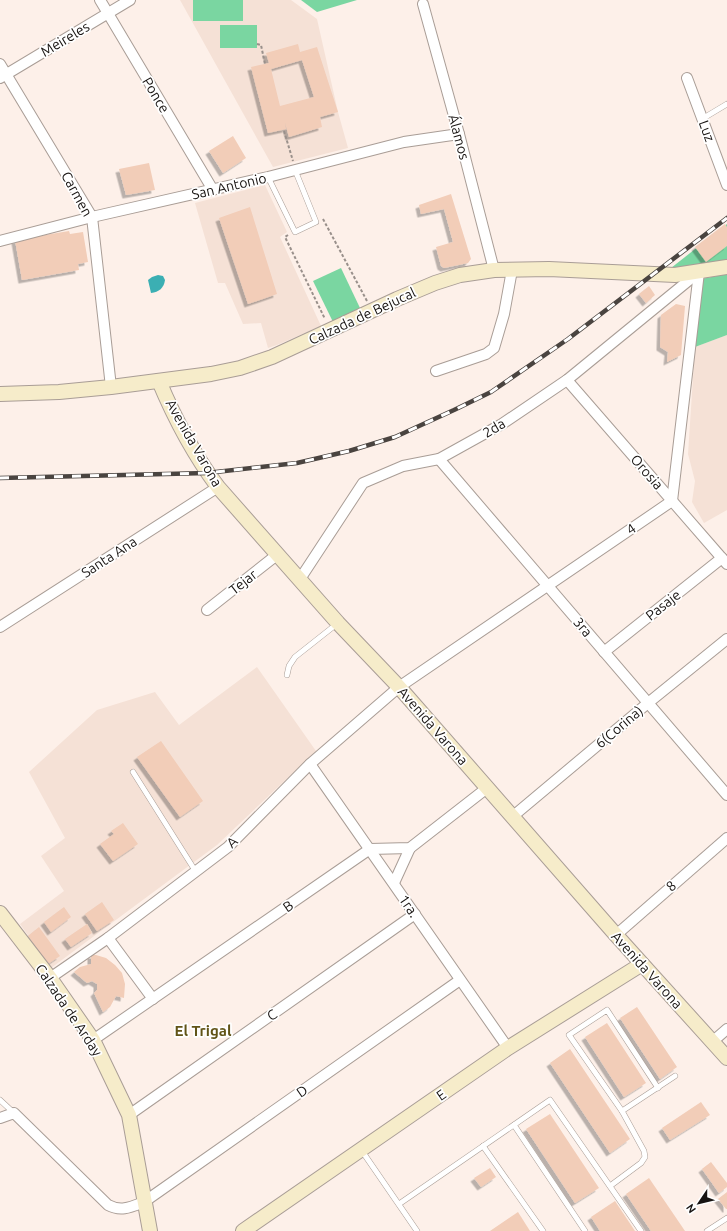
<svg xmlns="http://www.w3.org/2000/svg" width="727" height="1231" viewBox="0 0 727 1231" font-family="Ubuntu,sans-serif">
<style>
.built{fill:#f5e1d6}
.green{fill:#7ad6a1}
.water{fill:#3bafb3}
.building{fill:#f2cdb8;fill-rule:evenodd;filter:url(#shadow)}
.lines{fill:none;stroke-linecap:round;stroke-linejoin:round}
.lane-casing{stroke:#a99d96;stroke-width:6}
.street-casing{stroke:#a99d96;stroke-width:12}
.secondary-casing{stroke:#a99d96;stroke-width:16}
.path{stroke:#99908b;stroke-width:2;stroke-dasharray:3 2;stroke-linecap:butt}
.lane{stroke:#fff;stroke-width:5}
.street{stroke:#fff;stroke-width:10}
.secondary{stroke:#f6ecca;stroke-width:14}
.rail-casing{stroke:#4a4440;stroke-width:4.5}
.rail{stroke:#fff;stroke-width:3;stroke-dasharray:9;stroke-linecap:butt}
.labels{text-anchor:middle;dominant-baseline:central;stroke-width:3.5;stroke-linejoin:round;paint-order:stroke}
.street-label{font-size:14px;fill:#171311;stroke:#fff}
.neighbourhood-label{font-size:15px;font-weight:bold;fill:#615417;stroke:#fff}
</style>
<defs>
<filter id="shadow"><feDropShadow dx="-3.5" dy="3.5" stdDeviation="0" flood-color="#0004"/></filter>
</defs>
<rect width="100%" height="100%" fill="#fdf0e9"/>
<g class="built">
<polygon points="180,0 291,0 317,19 338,112 348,148 273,167"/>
<polygon points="265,185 287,232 280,237 321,326 277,345 268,348 261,323 243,324 225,283 218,283 195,203"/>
<polygon points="727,335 727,510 704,523 692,502 695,481 688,454 695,347"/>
<polygon points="257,667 316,751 217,845 51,968 20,924 64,891 41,856 65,838 29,772 97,710 155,692 179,725"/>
</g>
<g class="green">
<rect x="193" y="0" width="50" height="21"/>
<polygon points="301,0 357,0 317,12"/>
<rect x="220" y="25" width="37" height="23"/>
<polygon points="727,224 727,262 700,267 671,268"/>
<polygon points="341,268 360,308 333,322 313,281"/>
<polygon points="727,274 727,335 695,347 701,279"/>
</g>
<path class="water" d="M158 275 163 276 165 280C164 288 159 292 151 293L148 280 152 277Z"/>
<g class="building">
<path d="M298 44 300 52 317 47 338 112 320 117 322 127 289 137 285 123 286 129 268 133 251 67 269 63 266 53ZM302 60 314 97 280 106 271 69Z"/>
<polygon points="233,136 246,158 223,173 209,151"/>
<polygon points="149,163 155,190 126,195 119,169"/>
<polygon points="451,194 471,259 468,263 444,268 441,266 436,247 453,242 444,209 421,214 419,205"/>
<polygon points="250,207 277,294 248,304 219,218"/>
<polygon points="725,224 727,227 727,246 706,262 695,247"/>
<polygon points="69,231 70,234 83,232 88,262 78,264 79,270 22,280 15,240"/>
<polygon points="649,286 655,295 646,303 639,294"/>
<polygon points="676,304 685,306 681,355 667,362 668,352 660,347 661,315"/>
<polygon points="161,741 203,801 180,817 137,757"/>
<polygon points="123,823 138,844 113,861 100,844 114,834 111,831"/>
<polygon points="102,902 114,920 97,931 85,914"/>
<polygon points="64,907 71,917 51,932 44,922"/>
<polygon points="87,924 92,933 71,947 65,939"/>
<polygon points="39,927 60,956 48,964 28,936"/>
<polygon points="91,955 96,955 106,958 115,965 122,973 125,984 124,998 116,996 110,1007 103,1012 94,993 97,990 97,984 92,981 87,983 74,972 80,967 91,964"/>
<polygon points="637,1007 677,1067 660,1079 620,1018"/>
<polygon points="607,1023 646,1083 624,1097 585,1037"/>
<polygon points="570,1049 630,1139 610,1153 550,1063"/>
<polygon points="701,1102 710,1115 670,1140 662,1128"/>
<polygon points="550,1114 599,1188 575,1203 526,1129"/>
<polygon points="711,1162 727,1183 727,1187 719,1193 702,1169"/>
<polygon points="490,1168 496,1177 481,1187 474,1178"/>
<polygon points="649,1178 685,1231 651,1231 626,1194"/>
<polygon points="727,1192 727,1209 726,1209 718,1199"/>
<polygon points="615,1201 635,1231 600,1231 591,1217"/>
<polygon points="518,1212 530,1231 490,1231"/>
</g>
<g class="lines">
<defs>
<g id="lane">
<polyline points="702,119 727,104"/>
<polyline points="268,177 295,232 316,222 295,170"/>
<polyline points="287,675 289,666 295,657 338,623"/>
<polyline points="133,772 196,872"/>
<polyline points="0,1100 14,1113"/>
<polyline points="622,1111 675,1076"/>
<polyline points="514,1125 585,1231"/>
<polyline points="483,1146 543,1231"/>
<polyline points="362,1151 417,1231"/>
<polyline points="610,1186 641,1163 645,1157 644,1151 622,1111 569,1035 607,1010 658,1088"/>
<polyline points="399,1204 550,1100 641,1231"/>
<polyline points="707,1231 727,1218"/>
</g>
<g id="street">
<polyline points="100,0 213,190"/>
<polyline points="423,4 459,134 494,270"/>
<polyline points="0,64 92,217 111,387"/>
<polyline points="0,78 130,0"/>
<polyline points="687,78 727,185"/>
<polyline points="0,241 92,217 268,177 404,142 459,134"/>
<polyline points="436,371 486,354 494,348 504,314 512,270"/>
<polyline points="567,380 727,564"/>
<polyline points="439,459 727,795"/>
<polyline points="300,579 363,483 403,466 439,459 502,424 567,380 699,272"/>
<polyline points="207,610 278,554"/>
<polyline points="0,627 218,487"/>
<polyline points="604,652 722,558"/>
<polyline points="310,764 508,1048"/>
<polyline points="512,817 648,703 727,639"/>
<polyline points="394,883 410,848"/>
<polyline points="616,935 727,838"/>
<polyline points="108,938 153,999"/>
<polyline points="50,978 108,938 228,847 310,764 399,687 672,501 699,272"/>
<polyline points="93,1040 370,849 410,848 487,788"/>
<polyline points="712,1042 727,1029"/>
<polyline points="129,1115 415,914"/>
<path d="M0 1118 14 1113 108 1205C121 1212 131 1207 144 1202L460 980"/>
</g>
<g id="secondary">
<path d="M159 381C174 417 195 456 218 487L338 623 399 687 616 935 727 1058"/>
<polyline points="0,394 59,392 111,387 211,374 240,368 272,357 397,299 435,283 460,275 494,270 549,269 675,275 727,267"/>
<polyline points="0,913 50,978 93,1040 129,1115 150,1231"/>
<polyline points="243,1231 508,1048 642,964"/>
</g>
</defs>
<use href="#lane" class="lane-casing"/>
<use href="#street" class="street-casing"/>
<use href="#secondary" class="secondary-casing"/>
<g class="path">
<polyline points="257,44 261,45 265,64"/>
<polyline points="284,131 293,161"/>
<polyline points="323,219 367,301"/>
<polyline points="288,235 285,237 325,319"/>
</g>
<use href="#lane" class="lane"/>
<use href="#street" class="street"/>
<use href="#secondary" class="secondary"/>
<defs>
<polyline id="rail" points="0,478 207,473 297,463 349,451 395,437 454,410 491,392 568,339 727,218"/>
</defs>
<use href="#rail" class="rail-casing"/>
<use href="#rail" class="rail"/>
</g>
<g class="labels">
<g class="street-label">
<text transform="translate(65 39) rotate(-31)">Meireles</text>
<text transform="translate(156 95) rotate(59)">Ponce</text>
<text transform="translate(707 131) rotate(70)">Luz</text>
<text transform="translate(459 137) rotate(75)">Álamos</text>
<text transform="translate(229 186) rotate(-13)">San Antonio</text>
<text transform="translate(77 194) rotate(61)">Carmen</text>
<text transform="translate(362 316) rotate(-25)">Calzada de Bejucal</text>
<text transform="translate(494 428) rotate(-30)">2da</text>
<text transform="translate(194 443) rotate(60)">Avenida Varona</text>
<text transform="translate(647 472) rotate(49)">Orosia</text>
<text transform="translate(631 529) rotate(-34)">4</text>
<text transform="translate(109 557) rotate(-33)">Santa Ana</text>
<text transform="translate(243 582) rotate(-38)">Tejar</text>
<text transform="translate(663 605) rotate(-38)">Pasaje</text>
<text transform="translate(583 627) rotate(50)">3ra</text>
<text transform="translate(433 726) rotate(49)">Avenida Varona</text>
<text transform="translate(619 727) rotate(-40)">6(Corina)</text>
<text transform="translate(232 842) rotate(-43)">A</text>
<text transform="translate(671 886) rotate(-41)">8</text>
<text transform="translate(288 906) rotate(-35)">B</text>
<text transform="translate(409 906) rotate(56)">1ra.</text>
<text transform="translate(647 970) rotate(48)">Avenida Varona</text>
<text transform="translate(69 1010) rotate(56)">Calzada de Arday</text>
<text transform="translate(272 1015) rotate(-35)">C</text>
<text transform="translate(302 1091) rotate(-35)">D</text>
<text transform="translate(441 1095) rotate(-35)">E</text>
</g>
<g class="neighbourhood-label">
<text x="203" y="1030">El Trigal</text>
</g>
</g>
<g transform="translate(699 1203) rotate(235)" stroke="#ffffff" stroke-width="3" paint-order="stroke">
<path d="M0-3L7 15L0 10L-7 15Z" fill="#171311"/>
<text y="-6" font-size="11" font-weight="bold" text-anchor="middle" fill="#171311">N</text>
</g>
</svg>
